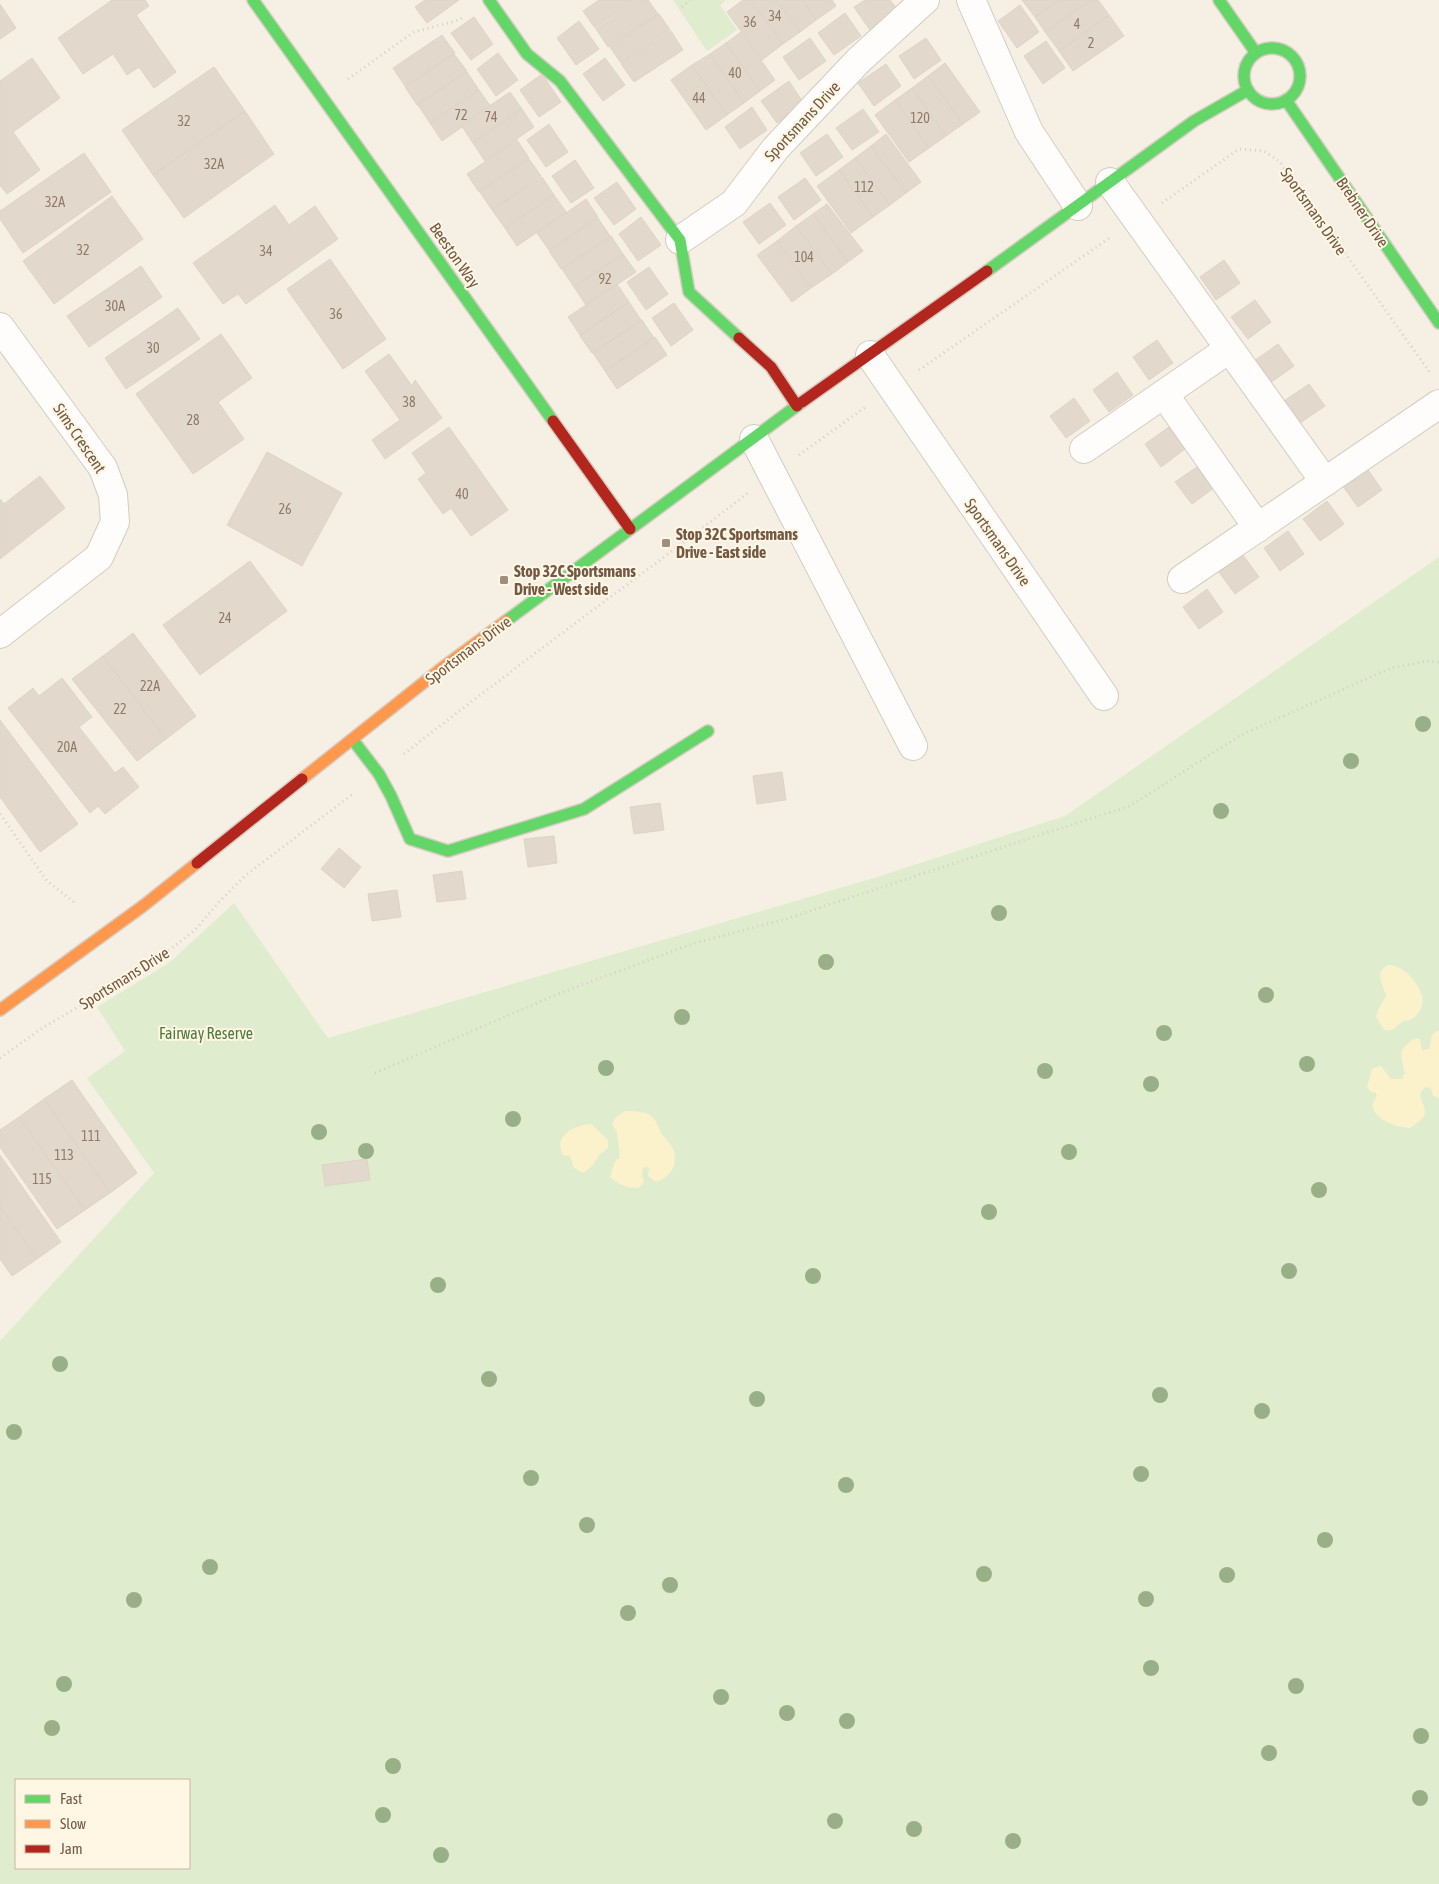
<svg xmlns="http://www.w3.org/2000/svg" width="1439" height="1884" viewBox="0 0 1439 1884" font-family="'Asap Condensed',sans-serif">
<style>
.green{fill:#dfedce;fill-rule:evenodd}
.sand{fill:#fbf2cb}
.building{fill:#e2d8cc;stroke:#dfd3c7}
.lines{fill:none;stroke-linecap:round;stroke-linejoin:round}
.street-casing{stroke:#d5cbc0;stroke-width:30}
.fast-casing{stroke:#d6ccc1;stroke-width:14}
.slow-casing{stroke:#d6ccc1;stroke-width:14}
.jam-casing{stroke:#d6ccc1;stroke-width:14}
.path{stroke:#d6cec7;stroke-width:3;stroke-dasharray:1 4;stroke-linecap:butt}
.street{stroke:#fefdfb;stroke-width:28}
.fast{stroke:#63d668;stroke-width:11}
.slow{stroke:#ff974d;stroke-width:11}
.jam{stroke:#b3261e;stroke-width:11}
.tree{fill:#98af88}
.poi-dot{fill:#a18e7d;stroke:#fff6e4;stroke-width:2}
.labels{text-anchor:middle;dominant-baseline:central;stroke-width:4;stroke-linejoin:round;paint-order:stroke}
.number-label{font-size:14px;fill:#907b69}
.street-label{font-size:16px;fill:#735945;stroke:#fff6e4}
.poi-label{font-size:16px;font-weight:bold;fill:#735945;stroke:#fff6e4;text-anchor:start}
.park-label{font-size:16px;fill:#4b7a3d;stroke:#fff6e4}
</style>
<rect width="100%" height="100%" fill="#f6f0e4"/>
<g class="green">
<polygon points="673,0 726,0 720,5 737,30 707,51"/>
<path d="M1439 557V1884H0V1341L154 1173 87 1078 125 1051 97 1007 169 963 234 903 328 1038 874 878 1065 816ZM16 1780H189V1868H16Z"/>
</g>
<g class="sand">
<path d="M1389 965C1403 965 1418 982 1422 996 1425 1008 1415 1022 1403 1021 1396 1026 1394 1032 1384 1030L1376 1017 1378 1010 1386 996C1383 984 1373 972 1389 965Z"/>
<path d="M1436 1031H1439V1098L1433 1096 1431 1088 1426 1087 1422 1090 1420 1095C1427 1115 1429 1115 1410 1128 1396 1128 1361 1115 1377 1096L1376 1093 1370 1091 1367 1087 1372 1069 1381 1066 1391 1079H1402L1405 1073C1400 1055 1397 1048 1417 1038L1420 1039 1422 1050 1429 1049 1432 1035Z"/>
<path d="M625 1111C633 1111 644 1111 651 1116 657 1121 658 1127 661 1133 665 1138 670 1143 673 1149 679 1164 670 1178 656 1182L648 1176 649 1168 647 1167 643 1168 642 1175 644 1182 639 1188C627 1188 619 1185 610 1177L615 1161 620 1158 617 1133 612 1124 616 1117Z"/>
<path d="M591 1124 608 1140V1148L600 1154 592 1166 583 1173 574 1168 570 1156 563 1155C553 1135 575 1125 591 1124Z"/>
</g>
<g class="building">
<polygon points="112,0 145,0 149,6 136,15 176,72 154,88 139,67 127,75 113,54 83,74 58,38"/>
<polygon points="425,0 459,0 427,23 415,7"/>
<polygon points="599,0 637,0 595,28 583,11"/>
<polygon points="639,0 648,0 658,14 608,47 596,29"/>
<polygon points="743,0 751,0 783,44 762,60 727,12"/>
<polygon points="751,0 776,0 800,32 783,44"/>
<polygon points="776,0 802,0 816,20 800,32"/>
<polygon points="802,0 832,0 836,6 816,20"/>
<polygon points="865,0 890,0 898,10 870,30 854,7"/>
<polygon points="1022,0 1059,0 1035,17"/>
<polygon points="1059,0 1091,0 1045,32 1035,17"/>
<polygon points="1091,0 1098,0 1109,15 1059,51 1045,32"/>
<polygon points="0,4 16,28 0,39"/>
<polygon points="1020,5 1039,32 1017,48 998,21"/>
<polygon points="845,13 861,36 834,55 818,33"/>
<polygon points="659,14 670,30 621,63 610,47"/>
<polygon points="1109,15 1124,36 1073,71 1059,51"/>
<polygon points="474,17 493,44 471,60 451,33"/>
<polygon points="579,21 599,49 576,65 557,38"/>
<polygon points="671,31 683,50 634,82 621,64"/>
<polygon points="741,32 775,80 760,91 726,43"/>
<polygon points="442,35 455,53 405,86 393,68"/>
<polygon points="810,38 826,61 799,80 783,57"/>
<polygon points="926,38 941,60 914,79 899,56"/>
<polygon points="1046,41 1065,68 1043,84 1024,56"/>
<polygon points="726,43 760,91 744,103 710,54"/>
<polygon points="498,53 518,80 496,96 477,69"/>
<polygon points="454,54 467,71 417,105 405,87"/>
<polygon points="710,54 744,103 727,115 692,65"/>
<polygon points="32,58 60,98 13,132 40,170 7,194 0,185 0,81"/>
<polygon points="605,58 625,85 603,101 583,74"/>
<polygon points="945,63 980,112 963,124 928,76"/>
<polygon points="886,64 901,86 874,106 858,83"/>
<polygon points="692,65 727,115 706,130 671,80"/>
<polygon points="214,67 245,111 153,175 122,130"/>
<polygon points="467,72 479,90 430,123 418,105"/>
<polygon points="542,74 561,102 539,117 520,90"/>
<polygon points="928,76 963,124 946,136 912,88"/>
<polygon points="789,81 804,104 777,123 761,101"/>
<polygon points="912,88 946,136 929,148 895,100"/>
<polygon points="479,90 491,107 442,141 430,123"/>
<polygon points="510,92 522,109 473,143 461,125"/>
<polygon points="895,100 929,148 909,162 875,115"/>
<polygon points="752,107 767,130 740,149 725,127"/>
<polygon points="522,109 534,127 485,161 473,143"/>
<polygon points="863,109 879,132 852,150 836,128"/>
<polygon points="245,111 274,154 184,218 153,175"/>
<polygon points="549,124 568,152 546,167 527,140"/>
<polygon points="827,134 843,157 816,176 800,153"/>
<polygon points="886,134 921,182 906,193 871,146"/>
<polygon points="517,140 529,158 479,192 467,174"/>
<polygon points="871,146 906,193 890,205 855,158"/>
<polygon points="84,153 111,192 23,253 0,219 0,211"/>
<polygon points="855,158 890,205 873,217 839,170"/>
<polygon points="529,159 541,176 492,210 480,192"/>
<polygon points="575,160 594,188 571,203 552,176"/>
<polygon points="839,170 873,217 851,233 817,186"/>
<polygon points="542,177 554,195 505,228 492,210"/>
<polygon points="805,178 821,200 794,220 778,197"/>
<polygon points="617,182 636,209 614,225 594,198"/>
<polygon points="554,195 566,212 517,246 505,228"/>
<polygon points="112,196 143,239 54,304 23,261"/>
<polygon points="586,199 598,217 549,250 537,233"/>
<polygon points="770,203 786,225 759,244 743,222"/>
<polygon points="827,204 863,251 848,262 813,214"/>
<polygon points="275,205 289,225 315,206 338,239 246,304 238,294 223,304 193,263"/>
<polygon points="813,214 848,262 832,274 796,226"/>
<polygon points="641,217 661,245 638,261 619,234"/>
<polygon points="598,218 610,236 561,269 549,251"/>
<polygon points="796,226 832,274 811,288 777,241"/>
<polygon points="611,236 623,254 574,287 562,269"/>
<polygon points="777,241 811,288 792,302 757,255"/>
<polygon points="623,254 636,272 586,305 574,287"/>
<polygon points="330,259 386,339 343,369 287,289"/>
<polygon points="1224,260 1240,283 1216,300 1200,277"/>
<polygon points="141,266 162,297 89,347 67,316"/>
<polygon points="649,267 668,294 646,310 627,282"/>
<polygon points="617,284 629,302 580,335 568,317"/>
<polygon points="1255,300 1271,322 1248,339 1231,317"/>
<polygon points="629,302 641,320 592,353 580,336"/>
<polygon points="674,303 693,330 671,346 652,318"/>
<polygon points="178,308 200,339 126,389 105,358"/>
<polygon points="642,320 654,338 605,371 593,353"/>
<polygon points="221,334 252,378 218,402 244,439 193,474 136,394"/>
<polygon points="655,337 667,355 617,389 605,371"/>
<polygon points="1157,340 1173,363 1149,380 1133,357"/>
<polygon points="1278,344 1294,366 1270,383 1254,361"/>
<polygon points="389,354 412,386 415,380 442,418 385,459 372,440 400,420 365,371"/>
<polygon points="1117,372 1133,395 1109,412 1093,390"/>
<polygon points="1309,384 1325,406 1300,423 1284,401"/>
<polygon points="1074,398 1090,421 1066,438 1050,416"/>
<polygon points="449,427 508,510 471,536 451,508 443,514 418,479 426,473 412,453"/>
<polygon points="1169,427 1185,449 1161,467 1145,444"/>
<polygon points="267,452 342,493 302,566 227,525"/>
<polygon points="1200,465 1215,487 1192,504 1175,482"/>
<polygon points="1366,467 1382,490 1358,507 1342,485"/>
<polygon points="40,476 65,508 0,559 0,499 4,504"/>
<polygon points="1327,501 1344,524 1320,541 1303,519"/>
<polygon points="1288,531 1304,554 1280,571 1264,548"/>
<polygon points="1243,555 1259,577 1235,594 1219,572"/>
<polygon points="250,561 287,611 200,675 163,625"/>
<polygon points="1207,589 1223,612 1199,629 1183,607"/>
<polygon points="133,633 196,716 166,739 103,656"/>
<polygon points="103,656 166,739 137,761 72,679"/>
<polygon points="62,678 92,717 79,727 115,773 123,767 139,787 105,814 98,806 90,813 8,708 33,688 39,696"/>
<polygon points="0,720 78,824 40,852 0,797"/>
<polygon points="782,772 786,800 757,804 753,776"/>
<polygon points="660,803 664,830 634,834 630,807"/>
<polygon points="554,836 557,863 528,867 524,839"/>
<polygon points="339,848 361,867 344,888 321,869"/>
<polygon points="462,871 466,899 437,902 433,875"/>
<polygon points="397,890 401,917 372,921 368,894"/>
<polygon points="72,1080 137,1173 110,1193 44,1099"/>
<polygon points="44,1099 110,1193 85,1210 19,1117"/>
<polygon points="19,1117 85,1210 57,1229 0,1147 0,1130"/>
<polygon points="0,1155 61,1242 37,1259 0,1207"/>
<polygon points="367,1159 370,1180 325,1186 322,1165"/>
<polygon points="0,1207 37,1259 12,1276 0,1259"/>
</g>
<g class="lines">
<defs>
<g id="street">
<polyline points="971,0 1029,132 1078,206"/>
<polyline points="1110,182 1325,482"/>
<polyline points="680,240 734,203 775,149 859,60 925,0"/>
<polyline points="0,327 103,468 113,495 115,522 99,557 0,634"/>
<polyline points="870,355 1104,696"/>
<polyline points="1164,394 1258,528"/>
<polyline points="754,439 913,746"/>
<polyline points="1084,449 1229,349"/>
<polyline points="1182,579 1439,404"/>
</g>
<g id="fast">
<polyline points="253,0 553,421"/>
<polyline points="489,0 527,54 560,81 680,240 689,292 739,338"/>
<polyline points="1219,0 1256,53"/>
<circle cx="1272" cy="76" r="28"/>
<polyline points="1286,100 1439,323"/>
<polyline points="987,271 1194,121 1248,90"/>
<polyline points="506,621 802,402"/>
<polyline points="353,740 379,774 391,796 410,839 448,851 584,809 708,731"/>
</g>
<g id="slow">
<polyline points="302,779 442,668 506,621"/>
<polyline points="0,1010 143,906 197,863"/>
</g>
<g id="jam">
<polyline points="739,338 771,367 797,406"/>
<polyline points="802,402 987,271"/>
<polyline points="553,421 630,529"/>
<polyline points="197,863 302,779"/>
</g>
</defs>
<use href="#street" class="street-casing"/>
<use href="#fast" class="fast-casing"/>
<use href="#slow" class="slow-casing"/>
<use href="#jam" class="jam-casing"/>
<g class="path">
<polyline points="682,7 690,0"/>
<polyline points="348,79 414,32 459,20 464,17"/>
<polyline points="1162,203 1239,149 1264,151 1280,162 1431,374"/>
<polyline points="919,370 1111,237"/>
<polyline points="799,455 867,406"/>
<path d="M404 754C517 665 634 581 748 493"/>
<polyline points="0,814 47,881 75,903"/>
<polyline points="0,1058 44,1027 153,963 195,930 218,903 246,875 354,793"/>
<polyline points="375,1073 560,993 695,943 786,919 1018,842 1130,806 1241,735 1391,668 1426,661 1439,662"/>
</g>
<use href="#street" class="street"/>
<use href="#fast" class="fast"/>
<use href="#slow" class="slow"/>
<use href="#jam" class="jam"/>
</g>
<g class="tree">
<circle cx="1423" cy="724" r="8"/>
<circle cx="1351" cy="761" r="8"/>
<circle cx="1221" cy="811" r="8"/>
<circle cx="999" cy="913" r="8"/>
<circle cx="826" cy="962" r="8"/>
<circle cx="1266" cy="995" r="8"/>
<circle cx="682" cy="1017" r="8"/>
<circle cx="1164" cy="1033" r="8"/>
<circle cx="1307" cy="1064" r="8"/>
<circle cx="606" cy="1068" r="8"/>
<circle cx="1045" cy="1071" r="8"/>
<circle cx="1151" cy="1084" r="8"/>
<circle cx="513" cy="1119" r="8"/>
<circle cx="319" cy="1132" r="8"/>
<circle cx="366" cy="1151" r="8"/>
<circle cx="1069" cy="1152" r="8"/>
<circle cx="1319" cy="1190" r="8"/>
<circle cx="989" cy="1212" r="8"/>
<circle cx="1289" cy="1271" r="8"/>
<circle cx="813" cy="1276" r="8"/>
<circle cx="438" cy="1285" r="8"/>
<circle cx="60" cy="1364" r="8"/>
<circle cx="489" cy="1379" r="8"/>
<circle cx="1160" cy="1395" r="8"/>
<circle cx="757" cy="1399" r="8"/>
<circle cx="1262" cy="1411" r="8"/>
<circle cx="14" cy="1432" r="8"/>
<circle cx="1141" cy="1474" r="8"/>
<circle cx="531" cy="1478" r="8"/>
<circle cx="846" cy="1485" r="8"/>
<circle cx="587" cy="1525" r="8"/>
<circle cx="1325" cy="1540" r="8"/>
<circle cx="210" cy="1567" r="8"/>
<circle cx="984" cy="1574" r="8"/>
<circle cx="1227" cy="1575" r="8"/>
<circle cx="670" cy="1585" r="8"/>
<circle cx="1146" cy="1599" r="8"/>
<circle cx="134" cy="1600" r="8"/>
<circle cx="628" cy="1613" r="8"/>
<circle cx="1151" cy="1668" r="8"/>
<circle cx="64" cy="1684" r="8"/>
<circle cx="1296" cy="1686" r="8"/>
<circle cx="721" cy="1697" r="8"/>
<circle cx="787" cy="1713" r="8"/>
<circle cx="847" cy="1721" r="8"/>
<circle cx="52" cy="1728" r="8"/>
<circle cx="1421" cy="1736" r="8"/>
<circle cx="1269" cy="1753" r="8"/>
<circle cx="393" cy="1766" r="8"/>
<circle cx="1420" cy="1798" r="8"/>
<circle cx="383" cy="1815" r="8"/>
<circle cx="835" cy="1821" r="8"/>
<circle cx="914" cy="1829" r="8"/>
<circle cx="1013" cy="1841" r="8"/>
<circle cx="441" cy="1855" r="8"/>
</g>
<g class="poi-dot">
<rect x="661" y="538" width="10" height="10" rx="2.5"/>
<rect x="499" y="575" width="10" height="10" rx="2.5"/>
</g>
<g class="labels">
<g class="number-label">
<text x="775" y="16">34</text>
<text x="750" y="22">36</text>
<text x="1077" y="24">4</text>
<text x="1091" y="43">2</text>
<text x="735" y="73">40</text>
<text x="699" y="98">44</text>
<text x="461" y="115">72</text>
<text x="491" y="117">74</text>
<text x="920" y="118">120</text>
<text x="184" y="121">32</text>
<text x="214" y="164">32A</text>
<text x="864" y="187">112</text>
<text x="55" y="202">32A</text>
<text x="83" y="250">32</text>
<text x="266" y="251">34</text>
<text x="804" y="257">104</text>
<text x="605" y="279">92</text>
<text x="115" y="306">30A</text>
<text x="336" y="314">36</text>
<text x="153" y="348">30</text>
<text x="409" y="402">38</text>
<text x="193" y="420">28</text>
<text x="462" y="494">40</text>
<text x="285" y="509">26</text>
<text x="225" y="618">24</text>
<text x="150" y="686">22A</text>
<text x="120" y="709">22</text>
<text x="67" y="747">20A</text>
<text x="91" y="1136">111</text>
<text x="64" y="1155">113</text>
<text x="42" y="1179">115</text>
</g>
<g class="street-label">
<text transform="translate(802 121) rotate(-47)">Sportsmans Drive</text>
<text transform="translate(1314 211) rotate(55)">Sportsmans Drive</text>
<text transform="translate(1363 212) rotate(56)">Brebner Drive</text>
<text transform="translate(455 255) rotate(55)">Beeston Way</text>
<text transform="translate(80 438) rotate(56)">Sims Crescent</text>
<text transform="translate(998 542) rotate(55)">Sportsmans Drive</text>
<text transform="translate(468 650) rotate(-37)">Sportsmans Drive</text>
<text transform="translate(124 978) rotate(-32)">Sportsmans Drive</text>
</g>
<g class="poi-label">
<text x="676" y="534">Stop 32C Sportsmans<tspan x="676" dy="18">Drive - East side</tspan></text>
<text x="514" y="571">Stop 32C Sportsmans<tspan x="514" dy="18">Drive - West side</tspan></text>
</g>
<g class="park-label">
<text x="206" y="1033">Fairway Reserve</text>
</g>
</g>
<rect x="15" y="1779" width="175" height="90" fill="#fff6e4" stroke="#c7b7a4"/>
<rect x="25" y="1795" width="25" height="8" fill="#63d668" stroke="#c7b7a4"/>
<text x="60" y="1804" font-size="15" fill="#735945">Fast</text>
<rect x="25" y="1820" width="25" height="8" fill="#ff974d" stroke="#c7b7a4"/>
<text x="60" y="1829" font-size="15" fill="#735945">Slow</text>
<rect x="25" y="1845" width="25" height="8" fill="#b3261e" stroke="#c7b7a4"/>
<text x="60" y="1854" font-size="15" fill="#735945">Jam</text>
</svg>
